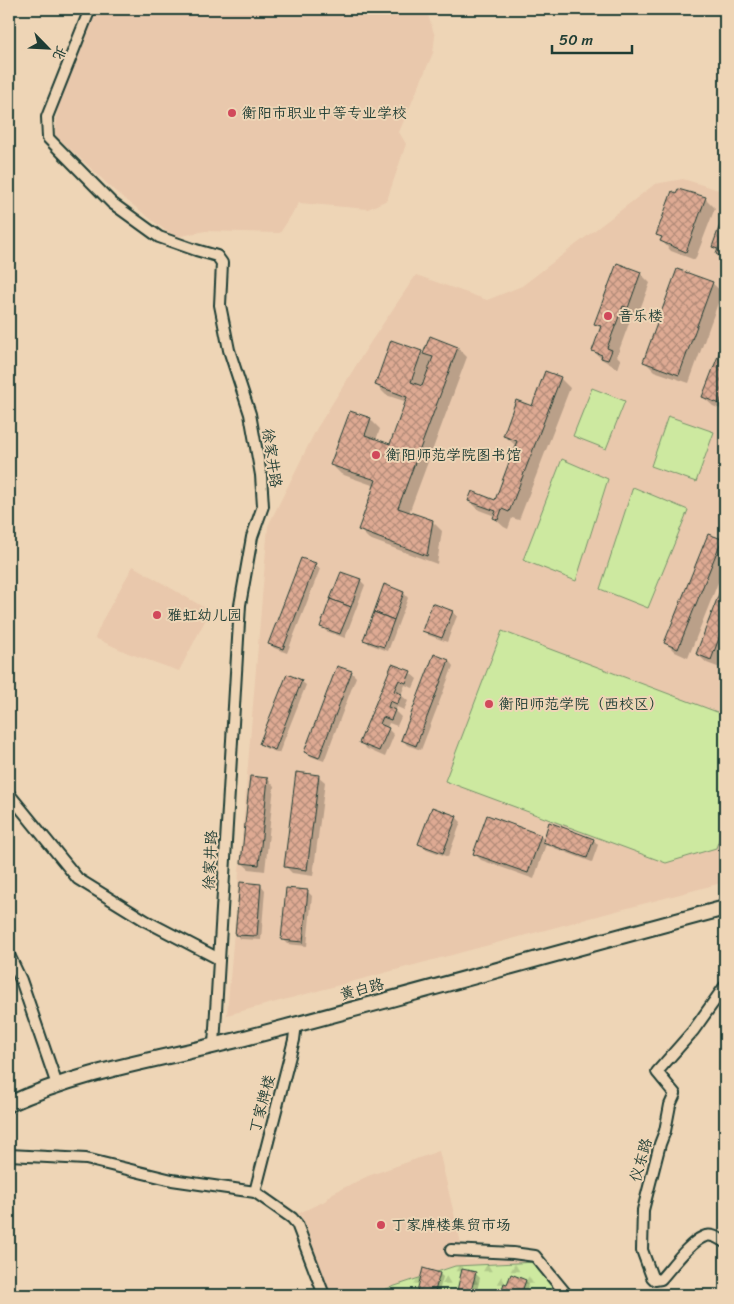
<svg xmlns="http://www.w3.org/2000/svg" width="734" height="1304" viewBox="0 0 734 1304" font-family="Sriracha,'LXGW WenKai TC',sans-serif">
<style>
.built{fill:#e9c8ac}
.grass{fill:#cde9a0;stroke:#76936a}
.forest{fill:url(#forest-firs);stroke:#76936a}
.shadow{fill:#0003}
.building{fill:url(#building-cross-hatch);stroke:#1f3d34}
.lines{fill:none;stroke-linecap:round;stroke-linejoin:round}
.minor-casing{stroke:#1f3d34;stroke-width:14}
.major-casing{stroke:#1f3d34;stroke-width:18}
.minor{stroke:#eed5b6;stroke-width:10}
.major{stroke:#eed5b6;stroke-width:14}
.poi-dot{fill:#d1495b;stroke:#eed5b6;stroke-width:2}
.labels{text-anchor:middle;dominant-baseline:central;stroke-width:4;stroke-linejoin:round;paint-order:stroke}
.poi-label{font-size:15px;fill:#1f3d34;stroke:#eed5b6;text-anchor:start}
.street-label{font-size:15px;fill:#1f3d34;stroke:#eed5b6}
</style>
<defs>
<pattern id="forest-firs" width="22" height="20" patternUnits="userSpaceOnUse" patternTransform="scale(1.25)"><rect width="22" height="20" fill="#cde9a0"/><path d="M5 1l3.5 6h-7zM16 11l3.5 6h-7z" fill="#b0c98a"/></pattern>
<pattern id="building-cross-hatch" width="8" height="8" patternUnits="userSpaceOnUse" patternTransform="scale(1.25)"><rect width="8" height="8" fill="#deaa93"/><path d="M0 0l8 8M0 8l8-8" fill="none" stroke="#b38c79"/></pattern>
</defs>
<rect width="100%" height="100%" fill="#eed5b6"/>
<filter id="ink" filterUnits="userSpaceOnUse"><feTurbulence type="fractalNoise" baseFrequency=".02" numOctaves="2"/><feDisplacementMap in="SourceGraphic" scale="10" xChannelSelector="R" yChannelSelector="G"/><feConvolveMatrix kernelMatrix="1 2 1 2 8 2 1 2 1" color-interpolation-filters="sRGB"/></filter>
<g filter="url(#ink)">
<g class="built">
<polygon points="95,9 426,9 435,36 433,53 399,132 406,144 387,200 368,209 299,203 280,233 205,231 177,237 166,231 116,192 55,135 59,94"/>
<polygon points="683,179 725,192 725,882 227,1015 268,526 317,428 370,343 416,275 487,300 522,286 655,184"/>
<polygon points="133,566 210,611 179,671 128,653 95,638 103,619"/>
<polygon points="439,1151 465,1260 523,1259 537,1262 563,1295 330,1295 308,1232 302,1217 297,1214 325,1201 333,1193 368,1176"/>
</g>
<g class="grass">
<polygon points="592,388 625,401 606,449 573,436"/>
<polygon points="668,416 714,432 696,482 651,466"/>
<polygon points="562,459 608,479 576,581 523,560"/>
<polygon points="633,487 688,510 648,608 600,589"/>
<polygon points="502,631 725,715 725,823 716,848 666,863 445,781"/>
</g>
<polygon class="forest" points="537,1262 563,1295 368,1295 455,1266"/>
<g class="shadow">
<polygon points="687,191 705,198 715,208 695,260 671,251 662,241 662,239 658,234 677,195 686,193"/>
<polygon points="725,215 725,262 714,247"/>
<polygon points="640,273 650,283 637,317 632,315 617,356 621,360 618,369 603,360 593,351 601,329 596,323"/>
<polygon points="712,283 722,292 689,383 654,371 644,361"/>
<polygon points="430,338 458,348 467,357 409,513 432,521 442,531 437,564 369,539 359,529 375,486 341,474 332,465 351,412 371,420 380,429 376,440 391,446 407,402 386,395 376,385 421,353 424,355"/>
<polygon points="725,341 725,411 713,406 703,397"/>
<polygon points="560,378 570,388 519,520 512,518 508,529 504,527 494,518 495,516 479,510 469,500 495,501 516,446 504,435"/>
<polygon points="709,535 721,540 725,544 725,565 688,658 675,652 666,643"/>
<polygon points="315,564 320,569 287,653 274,648 269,643"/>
<polygon points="360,580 365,585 345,638 326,631 322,627"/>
<polygon points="725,582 725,655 720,668 707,663 697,654"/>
<polygon points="404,593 408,598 388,651 369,644 365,639"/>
<polygon points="452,612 457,616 447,642 428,635 424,630"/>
<polygon points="449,661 453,666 421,750 407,745 403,740"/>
<polygon points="393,665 410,673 417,679 413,688 405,685 401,695 408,701 404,710 397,707 395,711 401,717 397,726 389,723 387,728 394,735 385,757 367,749 361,743"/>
<polygon points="351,672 356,677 324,761 310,756 305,752"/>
<polygon points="301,681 306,685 279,753 265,748 261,743"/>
<polygon points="318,776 325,782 313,876 292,873 286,867"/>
<polygon points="268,779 274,786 265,871 249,869 242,863"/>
<polygon points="456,817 461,822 448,857 424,848 420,843"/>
<polygon points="540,836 545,840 594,840 598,845 592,862 549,846 546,844 534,879 481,860 475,854"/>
<polygon points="261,885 265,890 261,940 241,939 236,934"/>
<polygon points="307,891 312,896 307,946 287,944 283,940"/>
<polygon points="463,1270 475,1273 480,1278 476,1295 457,1295"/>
<polygon points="440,1274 443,1277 438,1295 417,1294"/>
<polygon points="512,1276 526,1281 529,1284 524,1295 501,1295 505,1285 508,1286"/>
</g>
<g class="building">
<polygon points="678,189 706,197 686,252 660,241 662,237 656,235 672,191 676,193"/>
<polygon points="725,211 725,259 716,254 718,249 712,247"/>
<polygon points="617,263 641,272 628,308 623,306 607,348 612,350 608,360 601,358 602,355 592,351 601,326 594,324"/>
<polygon points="677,269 713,282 679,375 643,362"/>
<polygon points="430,336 458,347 398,508 433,520 427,556 358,530 376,480 330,465 350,411 371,418 365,435 390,444 407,397 375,385 391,340 422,351 411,382 422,386 433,357 423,354"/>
<polygon points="725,338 725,392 720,404 702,397"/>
<polygon points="545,371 561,377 509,512 502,509 498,520 493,518 496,511 468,501 472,491 495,500 517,441 503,436 516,400 532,406"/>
<polygon points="708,534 722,539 678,649 664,643"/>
<polygon points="301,558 316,563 283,649 268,644"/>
<polygon points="341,572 361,579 351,607 330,599"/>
<polygon points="725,578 725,622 711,660 696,654"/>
<polygon points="384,584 404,592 394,620 374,612"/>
<polygon points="330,599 351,607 340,634 320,627"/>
<polygon points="432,603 453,611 442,638 422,631"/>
<polygon points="374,612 394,620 384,647 363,640"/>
<polygon points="434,654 449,660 416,746 401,740"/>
<polygon points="392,664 411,671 406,683 399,680 394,691 402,694 397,704 390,701 388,707 395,710 391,720 383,717 380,724 389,728 379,751 359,743"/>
<polygon points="337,666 352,671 319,758 304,752"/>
<polygon points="287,674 302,680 275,750 259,744"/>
<polygon points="296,772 319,775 307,870 284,867"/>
<polygon points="250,776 268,778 259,865 241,863"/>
<polygon points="432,807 457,816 443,853 418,844"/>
<polygon points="487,815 541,835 528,873 473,854"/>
<polygon points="549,822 594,839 587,858 543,842"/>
<polygon points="240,882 261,884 257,936 235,935"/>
<polygon points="286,888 308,890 303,942 281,940"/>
<polygon points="423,1268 440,1273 434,1295 416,1295"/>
<polygon points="462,1269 476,1272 470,1295 456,1295"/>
<polygon points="511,1274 526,1280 521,1295 500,1295 504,1283 507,1284"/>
</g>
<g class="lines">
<defs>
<g id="minor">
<polyline points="90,9 47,117 48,138 112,203 159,237 196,250 217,256 222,263 220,305 229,350 250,414 261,475 263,506 252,537 240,605 214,1045"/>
<polyline points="9,794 78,879 146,921 219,959"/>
<polyline points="9,955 21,980 57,1085"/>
<path d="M725 986 693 1031 657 1072 675 1094 670 1105 665 1131 660 1144 643 1210 642 1250 652 1277 655 1280 661 1279C671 1268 689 1243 703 1237 711 1233 718 1238 725 1242"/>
<polyline points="9,1155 86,1159 172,1180 255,1192 292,1218 297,1224 324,1295"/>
<polyline points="255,1192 294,1040 296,1024"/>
<polyline points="451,1250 513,1253 535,1256 567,1295"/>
</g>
<path id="major" d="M9 1104C83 1070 163 1059 241 1039 403 997 564 951 725 908"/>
</defs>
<use href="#minor" class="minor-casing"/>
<use href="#major" class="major-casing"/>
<use href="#minor" class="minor"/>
<use href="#major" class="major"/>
</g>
</g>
<g class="poi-dot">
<circle cx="232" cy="113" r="5"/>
<circle cx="608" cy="316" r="5"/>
<circle cx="376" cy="455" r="5"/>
<circle cx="157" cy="615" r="5"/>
<circle cx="489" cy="704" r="5"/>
<circle cx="381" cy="1225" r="5"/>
</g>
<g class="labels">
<g class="poi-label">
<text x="242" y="113">衡阳市职业中等专业学校</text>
<text x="618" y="316">音乐楼</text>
<text x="386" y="455">衡阳师范学院图书馆</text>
<text x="167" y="615">雅虹幼儿园</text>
<text x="499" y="704">衡阳师范学院（西校区）</text>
<text x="391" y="1225">丁家牌楼集贸市场</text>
</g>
<g class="street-label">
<text transform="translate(272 458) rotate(82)">徐家井路</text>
<text transform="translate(210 860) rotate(-87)">徐家井路</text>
<text transform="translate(362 989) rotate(-15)">黄白路</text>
<text transform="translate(262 1104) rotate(-75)">丁家牌楼</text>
<text transform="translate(641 1160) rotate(-74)">仪东路</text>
</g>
</g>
<rect width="734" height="1304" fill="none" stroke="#eed5b6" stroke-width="30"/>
<rect x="15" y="15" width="704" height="1274" fill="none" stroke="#1f3d34" stroke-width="2" filter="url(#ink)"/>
<g transform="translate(48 48) rotate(114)" stroke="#eed5b6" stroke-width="4" paint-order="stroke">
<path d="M0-4L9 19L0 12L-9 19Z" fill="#1f3d34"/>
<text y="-8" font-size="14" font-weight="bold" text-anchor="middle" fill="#1f3d34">北</text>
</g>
<path d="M552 45v8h80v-8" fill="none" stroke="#1f3d34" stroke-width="2.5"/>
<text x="559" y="45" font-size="15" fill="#1f3d34" stroke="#eed5b6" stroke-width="4" paint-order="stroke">50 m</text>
</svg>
